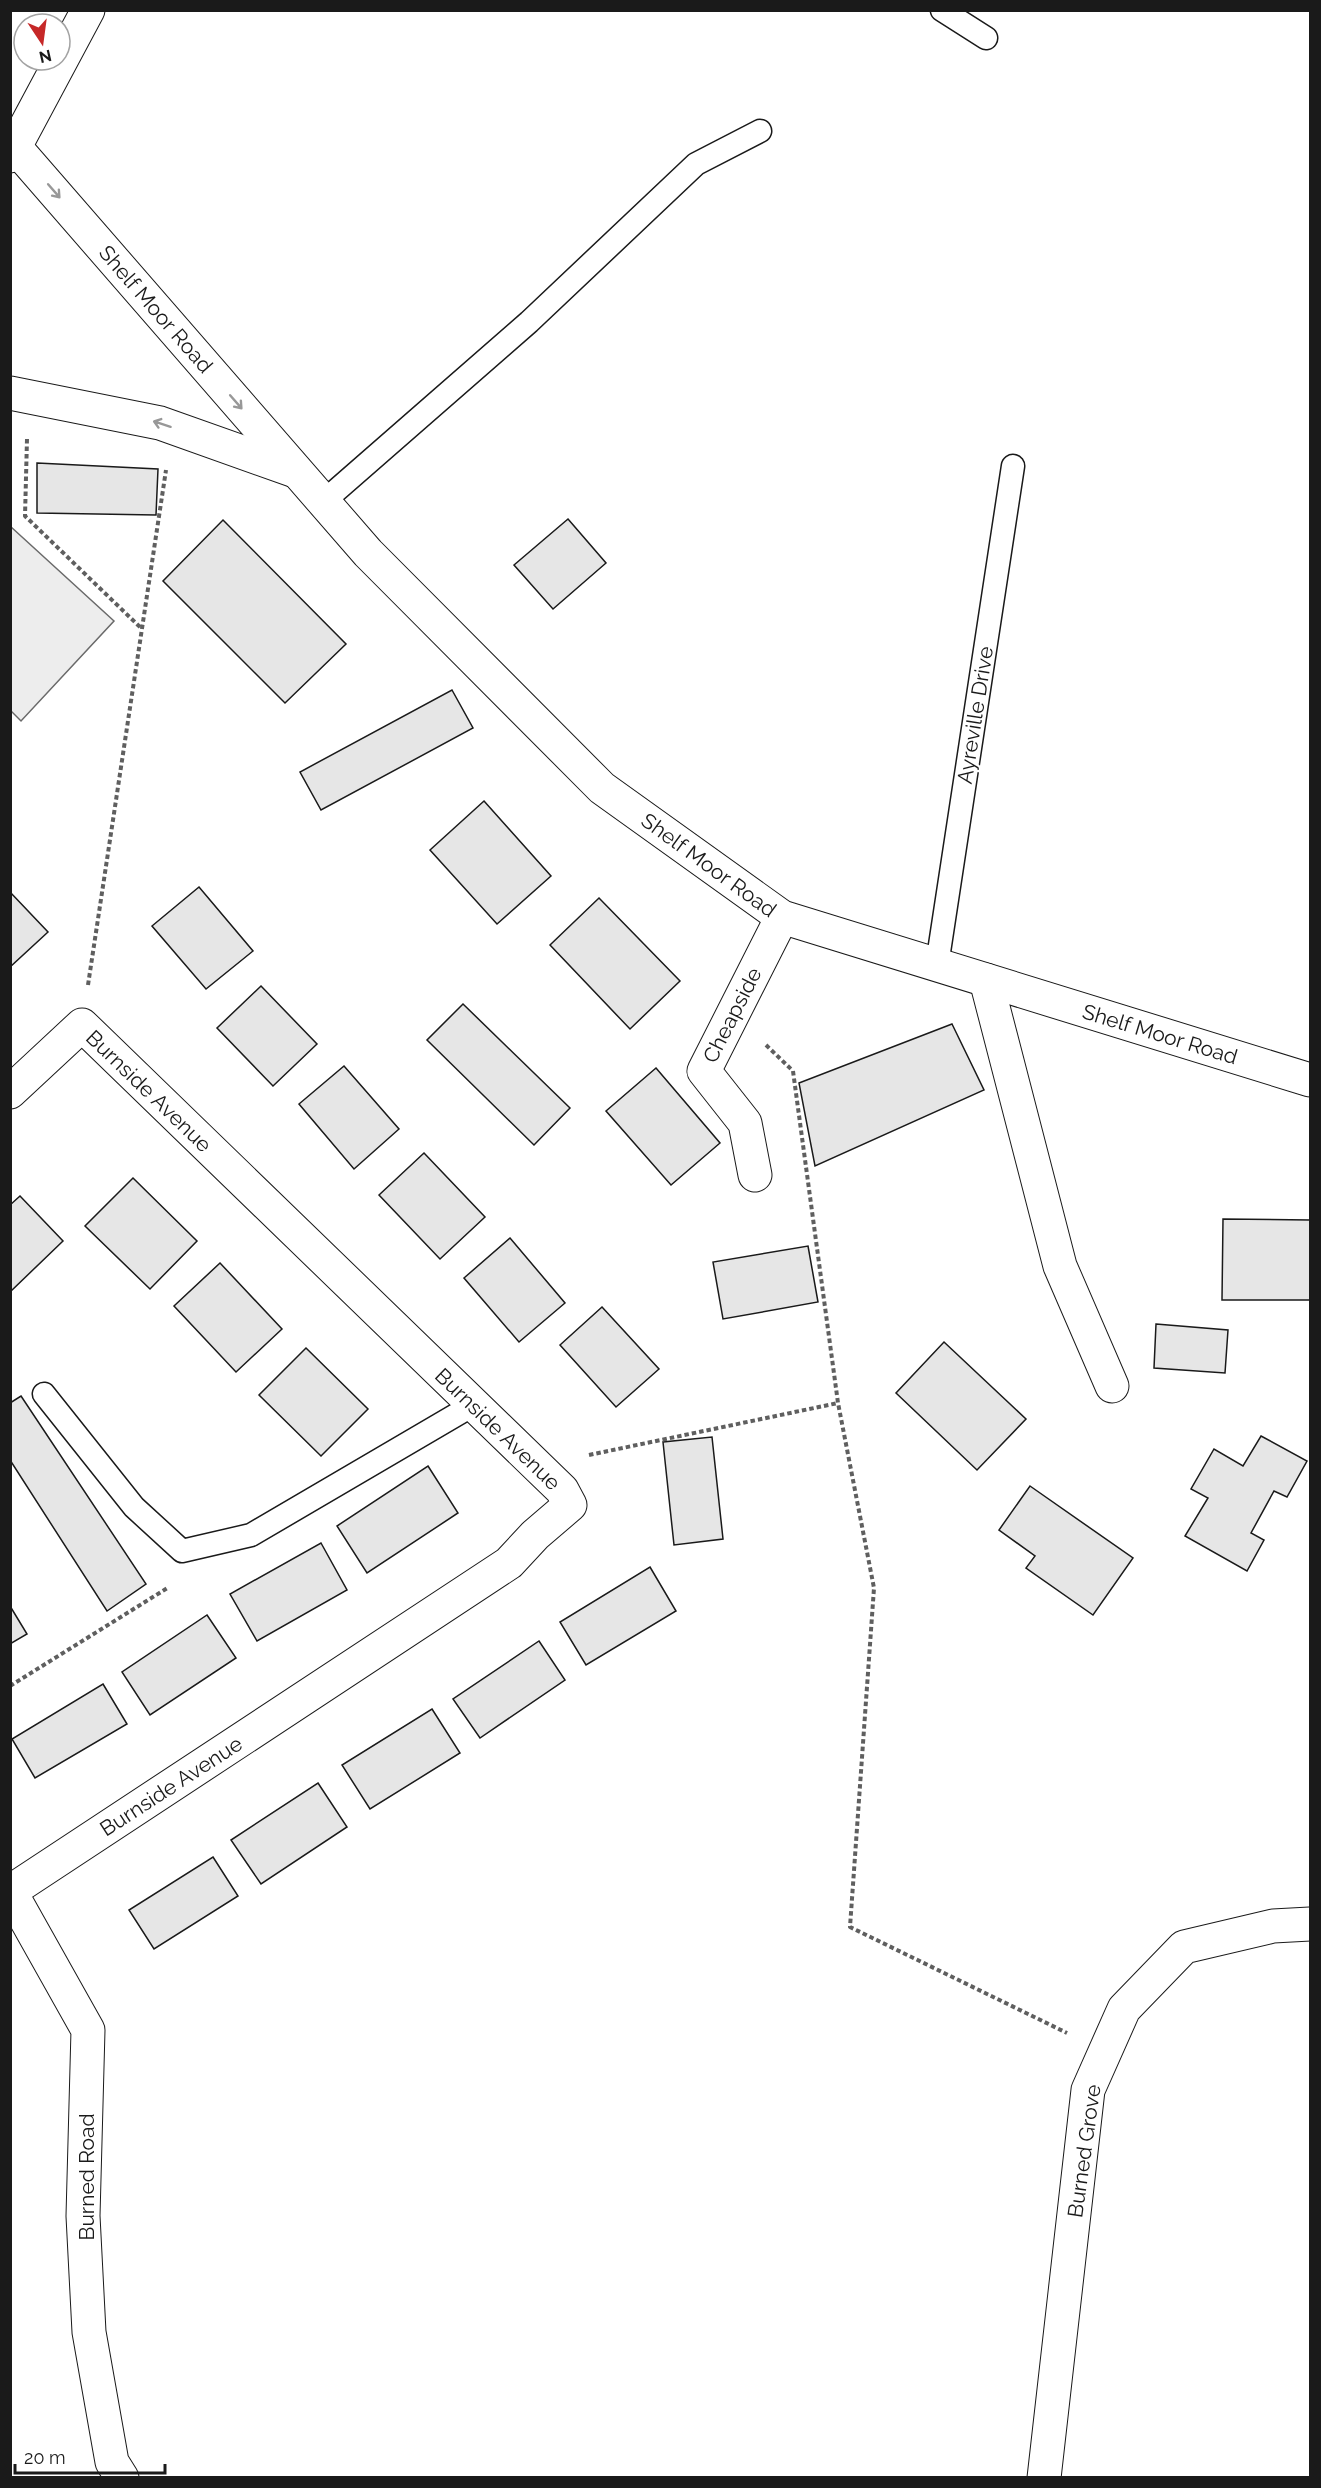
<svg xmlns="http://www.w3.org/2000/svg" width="1321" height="2488" viewBox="0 0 1321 2488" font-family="Raleway,sans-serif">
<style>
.parking{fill:#ededed;stroke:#6a6a6a;stroke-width:1.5}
.building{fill:#e6e6e6;stroke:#1a1a1a;stroke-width:1.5}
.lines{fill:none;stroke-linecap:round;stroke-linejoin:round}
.lane-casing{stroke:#1a1a1a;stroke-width:25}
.street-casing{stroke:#1a1a1a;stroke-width:35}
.secondary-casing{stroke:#1a1a1a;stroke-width:35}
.highway-casing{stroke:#1a1a1a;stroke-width:35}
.path{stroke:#5f5f5f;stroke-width:4;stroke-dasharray:4.5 3;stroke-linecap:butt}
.lane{stroke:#fff;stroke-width:22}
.street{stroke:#fff;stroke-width:33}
.secondary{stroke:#fff;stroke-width:33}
.highway{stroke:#fff;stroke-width:33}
.oneway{stroke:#989898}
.labels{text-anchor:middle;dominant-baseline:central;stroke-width:4.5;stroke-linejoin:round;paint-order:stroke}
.street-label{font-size:21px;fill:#1a1a1a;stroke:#fff}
</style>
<rect width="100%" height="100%" fill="#fff"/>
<polygon class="parking" points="10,526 114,621 21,721 11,711"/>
<g class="building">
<polygon points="37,463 158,469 156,515 37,513"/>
<polygon points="568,519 606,563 553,609 514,565"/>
<polygon points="223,520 346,644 285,703 163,581"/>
<polygon points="452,690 473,728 321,810 300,772"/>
<polygon points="484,801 551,876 497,924 430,850"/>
<polygon points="199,887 253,951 206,989 152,926"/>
<polygon points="10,892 48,932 10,967"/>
<polygon points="599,898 680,981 630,1029 550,945"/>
<polygon points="261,986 317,1044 273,1086 217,1028"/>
<polygon points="463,1004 570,1108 534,1145 427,1040"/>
<polygon points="952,1024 984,1090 815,1166 799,1083"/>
<polygon points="344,1066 399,1129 354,1169 299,1104"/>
<polygon points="656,1068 720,1143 671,1185 606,1111"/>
<polygon points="424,1153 485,1217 440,1259 379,1195"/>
<polygon points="133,1178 197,1241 150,1289 85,1226"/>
<polygon points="20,1196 63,1241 10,1292 10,1205"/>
<polygon points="1223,1219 1310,1220 1310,1300 1222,1300"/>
<polygon points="510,1238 565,1303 519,1342 464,1278"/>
<polygon points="808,1246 818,1302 723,1319 713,1262"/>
<polygon points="220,1263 282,1329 236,1372 174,1306"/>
<polygon points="602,1307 659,1369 616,1407 560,1345"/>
<polygon points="1156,1324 1228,1330 1225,1373 1154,1368"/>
<polygon points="944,1342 1026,1419 977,1470 896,1393"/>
<polygon points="306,1348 368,1409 321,1456 259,1395"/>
<polygon points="21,1396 146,1584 107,1611 10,1460 10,1403"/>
<polygon points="1261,1436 1307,1461 1287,1497 1274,1491 1251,1533 1264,1540 1247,1571 1185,1536 1208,1498 1191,1489 1214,1449 1243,1466"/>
<polygon points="712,1437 723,1539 674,1545 663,1442"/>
<polygon points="428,1466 458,1513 367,1573 337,1526"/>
<polygon points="1030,1486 1133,1558 1093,1615 1026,1568 1035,1556 999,1530"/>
<polygon points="321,1543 347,1590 257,1641 230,1594"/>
<polygon points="650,1567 676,1611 586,1665 560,1622"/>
<polygon points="10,1606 27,1634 10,1644"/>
<polygon points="207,1615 236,1658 150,1715 122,1672"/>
<polygon points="539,1641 565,1680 480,1738 453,1699"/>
<polygon points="103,1684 127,1724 35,1778 12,1739"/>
<polygon points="432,1709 460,1753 370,1809 342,1765"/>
<polygon points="318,1783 347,1827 261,1884 231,1840"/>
<polygon points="213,1857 238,1896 154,1949 129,1910"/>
</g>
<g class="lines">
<defs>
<g id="lane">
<polyline points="942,10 986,38"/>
<polyline points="323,502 529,322 696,164 760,131"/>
<polyline points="937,965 1013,466"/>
<polyline points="44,1394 134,1507 182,1551 251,1535 473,1405"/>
</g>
<g id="street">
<polyline points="986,980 1060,1266 1112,1386"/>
<polyline points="10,1092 82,1025 562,1490 570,1505 535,1535 509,1563 11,1891"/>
<polyline points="755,1175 745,1123 704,1071 782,917"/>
<polyline points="10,1891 88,2030 83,2216 89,2332 112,2462 122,2478"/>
<polyline points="1044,2478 1088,2090 1124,2009 1184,1947 1273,1926 1310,1924"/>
</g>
<g id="secondary">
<polyline points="15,147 368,553 602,788 782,917 1310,1080"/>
<polyline points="10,393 160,423 295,471"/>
</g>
<polyline id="highway" points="10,156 88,10"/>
</defs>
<use href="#lane" class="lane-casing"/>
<use href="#street" class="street-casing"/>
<use href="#secondary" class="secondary-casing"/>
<use href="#highway" class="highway-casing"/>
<g class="path">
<polyline points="27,439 25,516 141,628"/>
<polyline points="88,985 166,470"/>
<polyline points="766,1045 793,1071 838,1403 874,1588 850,1927 1067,2033"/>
<polyline points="589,1455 838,1403"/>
<polyline points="10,1686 169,1587"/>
</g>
<use href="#lane" class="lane"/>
<use href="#street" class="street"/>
<use href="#secondary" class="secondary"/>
<use href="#highway" class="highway"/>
</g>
<defs><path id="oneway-shaft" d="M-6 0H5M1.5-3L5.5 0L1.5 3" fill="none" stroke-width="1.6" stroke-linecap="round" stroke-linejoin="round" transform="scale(1.5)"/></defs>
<g class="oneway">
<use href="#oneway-shaft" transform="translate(54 191) rotate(49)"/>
<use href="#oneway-shaft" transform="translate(236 402) rotate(49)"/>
<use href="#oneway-shaft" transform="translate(162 424) rotate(-162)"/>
</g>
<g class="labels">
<g class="street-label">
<text transform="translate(156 309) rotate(49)">Shelf Moor Road</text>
<text transform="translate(975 715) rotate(-81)">Ayreville Drive</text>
<text transform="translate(709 865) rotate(36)">Shelf Moor Road</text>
<text transform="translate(732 1015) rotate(-63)">Cheapside</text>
<text transform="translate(1160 1034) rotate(17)">Shelf Moor Road</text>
<text transform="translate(149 1091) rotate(44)">Burnside Avenue</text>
<text transform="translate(498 1429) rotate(44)">Burnside Avenue</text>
<text transform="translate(171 1786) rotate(-33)">Burnside Avenue</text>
<text transform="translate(1084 2151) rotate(-82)">Burned Grove</text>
<text transform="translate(86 2177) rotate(-90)">Burned Road</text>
</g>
</g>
<rect width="1321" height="2488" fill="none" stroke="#1a1a1a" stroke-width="24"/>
<g transform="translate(42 42) rotate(167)"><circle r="28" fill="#ffffff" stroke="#a3a3a3" stroke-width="1.5"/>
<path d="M0-4.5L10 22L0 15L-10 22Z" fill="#c62828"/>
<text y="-9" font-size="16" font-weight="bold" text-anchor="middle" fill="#1a1a1a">N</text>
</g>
<path d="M15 2464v9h150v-9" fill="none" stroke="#1a1a1a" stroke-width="3"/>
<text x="24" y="2464" font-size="18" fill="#1a1a1a" stroke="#ffffff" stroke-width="4.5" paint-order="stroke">20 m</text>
</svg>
